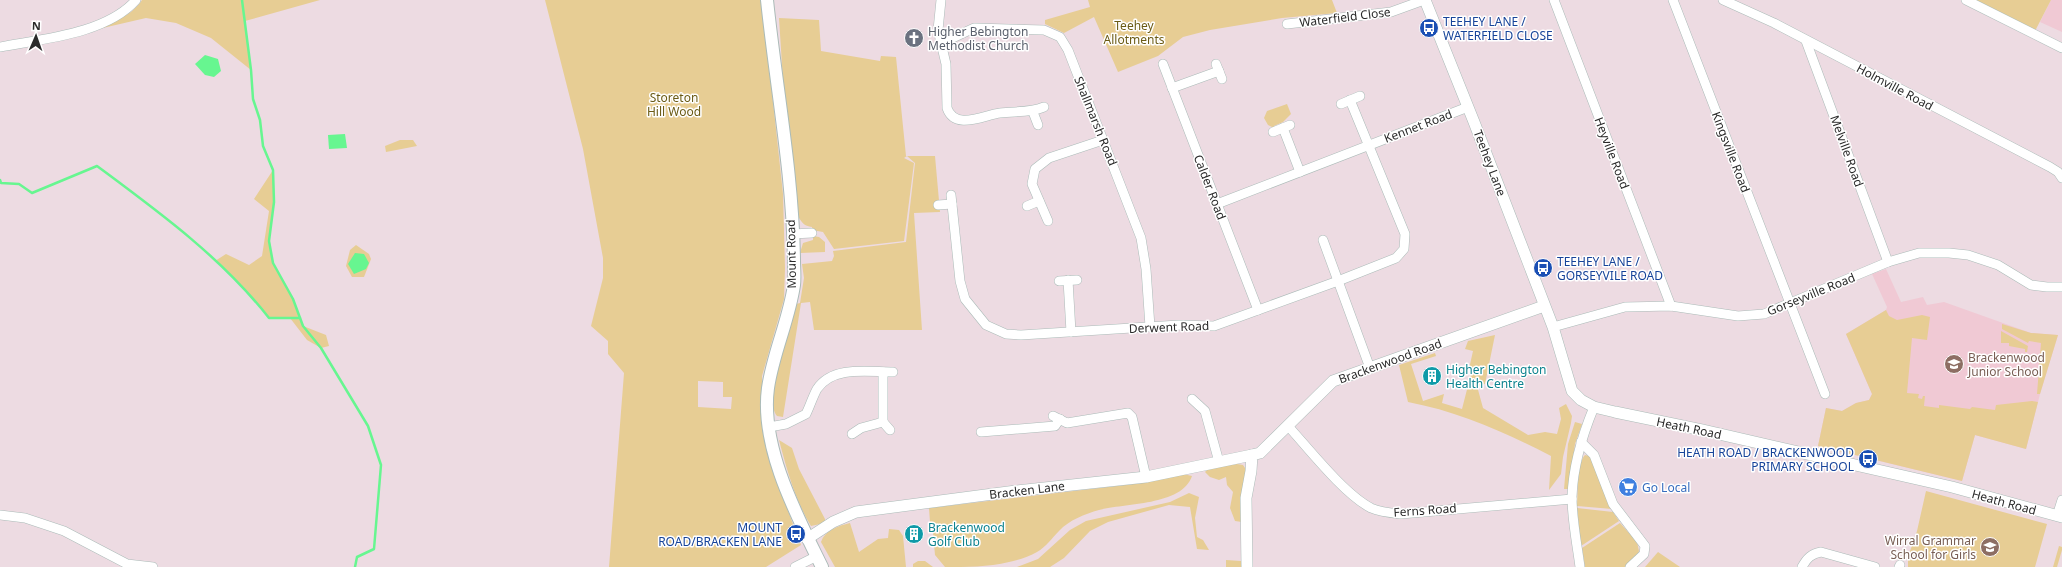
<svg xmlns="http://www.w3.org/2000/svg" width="2062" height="567" viewBox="0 0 2062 567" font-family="'Noto Sans',sans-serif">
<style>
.education{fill:#f0c9d4}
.green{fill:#e7cd94;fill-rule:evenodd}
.water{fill:#67f690}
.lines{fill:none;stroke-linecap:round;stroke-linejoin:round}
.stream{stroke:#67f690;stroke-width:2.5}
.minor-casing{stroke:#abbbb8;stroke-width:10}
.tertiary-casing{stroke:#abbbb8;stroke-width:12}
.secondary-casing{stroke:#abbbb8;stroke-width:14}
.minor{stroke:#fff;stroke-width:9}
.tertiary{stroke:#fff;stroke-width:11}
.secondary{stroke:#fff;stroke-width:12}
.labels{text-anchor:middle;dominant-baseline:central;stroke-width:3;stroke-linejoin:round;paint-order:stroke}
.street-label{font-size:12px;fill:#2a2a2a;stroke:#fff}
.transit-label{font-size:12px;fill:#164399;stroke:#fff;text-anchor:start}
.park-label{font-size:12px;fill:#6b5b15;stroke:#fff}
.worship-label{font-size:12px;fill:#5b616d;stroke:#fff;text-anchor:start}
.education-label{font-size:12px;fill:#785e54;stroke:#fff;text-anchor:start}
.culture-label{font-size:12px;fill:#0d838f;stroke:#fff;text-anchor:start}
.shop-label{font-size:12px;fill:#366cbe;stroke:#fff;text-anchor:start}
</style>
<rect width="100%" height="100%" fill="#eddbe2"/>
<g class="education">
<polygon points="2051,0 2062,0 2062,32 2040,22"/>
<polygon points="1886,269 1901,302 1923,297 1927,305 1944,302 2031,333 2058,335 2040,394 2026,449 1975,435 1962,481 1818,446 1826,408 1842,411 1856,403 1869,400 1872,394 1846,334 1886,310 1887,307 1872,274"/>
</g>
<g class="green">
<path d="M142 0H320L245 21 251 70 211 38 176 23 146 18 94 30C111 23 132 16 142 0Z"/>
<path d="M545 0H762L783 194 785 268 784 299 762 376V424L779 487 801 545 766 567H609L624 373 608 354V341L591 326 603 278V258L583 149ZM698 381 723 382V397H732L731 409 698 407Z"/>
<polygon points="1088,0 1332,0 1337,13 1282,18 1210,30 1183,37 1158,56 1118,72 1094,17 1064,33 1045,24 1045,20 1090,7"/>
<polygon points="1966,0 2051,0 2034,33"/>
<path d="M779 18 819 20 821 51 880 61 881 56 896 57 906 156H935L940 212 914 213 922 330H814L810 302 801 303 783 417 777 416C762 399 789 325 796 304L800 303 804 278 802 264 832 261 834 256 833 251 906 242 915 163 907 156 904 158 914 163 904 241 834 249 823 232 812 230V227C804 226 802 223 798 216L783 81Z"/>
<polygon points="1287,104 1291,114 1283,122 1274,126 1274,128 1268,125 1264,118 1267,111"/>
<polygon points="400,140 413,140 417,146 386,152 385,146"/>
<path d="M273 170 274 202 269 241 273 263 293 299 303 326 326 335 329 346 321 348 307 340 290 318H269C253 297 236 278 215 261L226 254 249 265 262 256 269 211 254 199Z"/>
<polygon points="813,236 819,237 825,242 825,252 800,253 803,243 813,240"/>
<polygon points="356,245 369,254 371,259 364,277 352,277 346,266 350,250"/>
<polygon points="1886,310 1889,316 1897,320 1922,315 1930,317 1927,340 1912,338 1907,393 1919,394 1918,398 1922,399 1923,396 1925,396 1924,406 1939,408 1939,405 1970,409 1972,407 1995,410 1996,405 2032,401 2038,402 2026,449 1975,435 1962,481 1818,446 1826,408 1842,411 1856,403 1869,400 1872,394 1846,334"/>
<polygon points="2002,324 2031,333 2058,335 2040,394 2037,394 2041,343 2029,341 2028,343 2002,329"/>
<polygon points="2001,331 2028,346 2027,352 2025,352 2025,349 2009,346 2009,343 2001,343"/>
<path d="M1495 335 1485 384 1477 386 1483 408 1528 435 1545 432 1557 434 1561 419 1559 408 1566 404 1572 416 1571 423 1563 457 1561 474 1549 490 1551 456C1504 432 1460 412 1408 402L1399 365 1435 353 1436 356 1411 364 1423 401 1444 394 1442 403 1462 409 1472 370 1469 369 1473 351 1465 349 1468 341Z"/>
<polygon points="1575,422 1582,424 1575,444 1570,483 1568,489 1564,489 1568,444"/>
<path d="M779 440 792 448 799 469 825 519V523L811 526C795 500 787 470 779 440Z"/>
<path d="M1585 455 1589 456 1592 460 1612 509 1577 506C1578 493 1577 463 1585 455Z"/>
<polygon points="1237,464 1243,465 1247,471 1242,522 1235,521 1230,508 1233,492 1227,485 1226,477 1219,480 1210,477 1205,472 1209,468"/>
<path d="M1183 474 1192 476C1182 506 1124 503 1099 510 1085 514 1069 520 1059 531 1052 538 1046 547 1037 552 1029 557 1018 560 1009 562 988 567 966 567 945 567L935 555 932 522H930L929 508 1142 483Z"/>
<polygon points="1926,491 2047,524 2035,567 1908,567 1908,557 1917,531"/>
<polygon points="1189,493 1199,497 1195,518 1197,537 1203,540 1209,550 1197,549 1190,507 1169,505 1108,522 1090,531 1064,558 1050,567 1017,567 1038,559 1070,530 1086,521 1170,502"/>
<polygon points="1577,508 1613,512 1619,521 1581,546"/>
<path d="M850 523 859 552 878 539 888 538 889 529 899 530 903 536 906 567H835L821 542C825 530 838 526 850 523Z"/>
<polygon points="1620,523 1637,542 1639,551 1636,558 1625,567 1585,567 1582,548"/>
<polygon points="2059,546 2062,547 2062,550 2057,567 2053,567"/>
<polygon points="1658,552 1680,567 1645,567"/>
<polygon points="1226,560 1241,561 1241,567 1226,567"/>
<polygon points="918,561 925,561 933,567 913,567 913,564"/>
</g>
<g class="water">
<polygon points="205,55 218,59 221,71 214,77 205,75 195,64"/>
<polygon points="345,134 347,148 329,149 328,135"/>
<polygon points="355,253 364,254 369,263 366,269 354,274 348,264"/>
</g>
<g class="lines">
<g class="stream">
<polyline points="242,0 251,70 253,99 260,120 263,146 273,170 274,202 269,241 273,263 293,299 303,326 321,348 368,426 381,465 374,549 357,557 355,567"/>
<path d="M0 180 1 183 19 184 32 193 97 166C159 212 221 257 269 318H300"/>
</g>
<defs>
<g id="minor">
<path d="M941 0 938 30 946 64 947 108C955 131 984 115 1000 113 1016 111 1029 113 1044 107"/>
<polyline points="1554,0 1671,306"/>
<polyline points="1673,0 1825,394"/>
<polyline points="1723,0 1774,23 2050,167 2058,172 2062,178"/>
<polyline points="1966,0 2062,48"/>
<polyline points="1287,24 1391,12 1424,0"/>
<polyline points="1806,41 1888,262"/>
<polyline points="942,43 974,28 1044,30 1060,37 1068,50 1141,238 1146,269 1150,327"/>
<path d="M0 47C42 39 106 34 136 0"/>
<polyline points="1163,64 1258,310"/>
<polyline points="1216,64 1222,79"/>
<polyline points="1172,88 1219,71"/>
<polyline points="1341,104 1360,96"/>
<polyline points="1033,112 1038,125"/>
<polyline points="1283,128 1300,172"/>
<polyline points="1273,132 1290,125"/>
<polyline points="951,195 960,281 965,299 986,325 1006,334 1021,335 1179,325 1214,326 1338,281 1396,258 1404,249 1405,234 1350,100"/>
<polyline points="1217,204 1468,107"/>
<polyline points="938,205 952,204"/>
<polyline points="1027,206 1039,201"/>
<polyline points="1048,221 1032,184 1035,169 1049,158 1103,140"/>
<polyline points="792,234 812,233"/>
<polyline points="1323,240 1370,368"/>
<polyline points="1068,280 1071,332"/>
<polyline points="1059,281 1077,280"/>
<polyline points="1553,327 1625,307 1671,306 1738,316 1764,314 1888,262 1919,253 1949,253 1968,255 1998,265 2031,285 2047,287 2062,287"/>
<polyline points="1192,399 1205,411 1219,462"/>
<polyline points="1053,416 1067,423 1128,413 1132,417 1146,477"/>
<polyline points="883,422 890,430"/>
<path d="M1288 426C1309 449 1344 494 1371 508 1380 512 1391 513 1401 514L1572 499"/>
<path d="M769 427 786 424 806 414C810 406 813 396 817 389 833 365 869 372 893 372"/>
<polyline points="981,432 1055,426 1060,419"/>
<polyline points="852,434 861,428 883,422 883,372"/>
<polyline points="1581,442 1594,455 1613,504 1645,546 1644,554 1630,567"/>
<polyline points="0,515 25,518 64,531 127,564 153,567"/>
<polyline points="2057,516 2062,500"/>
<polyline points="795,567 817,556"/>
<path d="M1580 567C1577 544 1572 520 1572 497 1573 465 1582 436 1594 407"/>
<path d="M1802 567C1807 558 1811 554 1821 552L1875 567"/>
<polyline points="1899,567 1900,565"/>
</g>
<g id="tertiary">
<polyline points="1425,0 1474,122 1553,327 1572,391 1581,400 1594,407 1615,412 1702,430 1952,487 2062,517"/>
<polyline points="807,539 833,522 856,512 1016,491 1146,477 1252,455"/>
<polyline points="1247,567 1246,498 1251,471 1252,455 1260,453 1333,381 1544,306"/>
</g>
<path id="secondary" d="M767 0C776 87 793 174 794 261 794 269 795 277 794 285 789 320 773 353 768 388 760 447 797 516 822 567"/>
</defs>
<use href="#minor" class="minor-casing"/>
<use href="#tertiary" class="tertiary-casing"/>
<use href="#secondary" class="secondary-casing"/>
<use href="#minor" class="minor"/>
<use href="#tertiary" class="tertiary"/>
<use href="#secondary" class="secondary"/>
</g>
<defs>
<symbol id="bus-disc" viewBox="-11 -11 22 22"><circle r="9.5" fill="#1a4fb4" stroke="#fff"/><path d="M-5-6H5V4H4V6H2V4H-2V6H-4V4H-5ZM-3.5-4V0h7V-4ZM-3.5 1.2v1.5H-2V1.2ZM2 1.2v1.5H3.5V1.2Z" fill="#fff"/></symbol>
<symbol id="church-disc" viewBox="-11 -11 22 22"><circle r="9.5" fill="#6b7280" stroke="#fff"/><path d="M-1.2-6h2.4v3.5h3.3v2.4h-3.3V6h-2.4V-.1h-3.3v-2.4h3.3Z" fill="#fff"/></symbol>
<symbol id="school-disc" viewBox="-11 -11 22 22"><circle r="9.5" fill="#8d6e63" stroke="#fff"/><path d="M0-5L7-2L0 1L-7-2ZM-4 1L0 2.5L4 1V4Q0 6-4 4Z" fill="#fff"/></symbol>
<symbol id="building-disc" viewBox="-11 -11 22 22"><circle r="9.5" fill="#0f9aa8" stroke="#fff"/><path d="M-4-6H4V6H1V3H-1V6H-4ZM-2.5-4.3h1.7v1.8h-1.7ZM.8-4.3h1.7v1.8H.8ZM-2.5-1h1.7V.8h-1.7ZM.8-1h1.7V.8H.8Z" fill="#fff"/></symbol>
<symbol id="supermarket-disc" viewBox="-11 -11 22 22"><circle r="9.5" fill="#3f7fe0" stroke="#fff"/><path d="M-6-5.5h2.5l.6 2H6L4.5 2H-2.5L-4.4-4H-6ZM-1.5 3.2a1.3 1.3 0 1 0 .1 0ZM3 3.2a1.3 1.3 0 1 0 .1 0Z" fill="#fff"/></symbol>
</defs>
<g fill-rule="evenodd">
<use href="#bus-disc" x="1418" y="17" width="22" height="22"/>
<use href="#church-disc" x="903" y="27" width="22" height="22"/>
<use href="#bus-disc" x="1532" y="257" width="22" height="22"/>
<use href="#school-disc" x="1943" y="353" width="22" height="22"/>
<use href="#building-disc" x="1421" y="365" width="22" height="22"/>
<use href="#bus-disc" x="1857" y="448" width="22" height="22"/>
<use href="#supermarket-disc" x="1617" y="476" width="22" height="22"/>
<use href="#bus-disc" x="785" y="523" width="22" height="22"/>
<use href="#building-disc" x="903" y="523" width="22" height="22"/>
<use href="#school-disc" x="1979" y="536" width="22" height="22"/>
</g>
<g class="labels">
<g class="street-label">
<text transform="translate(1345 17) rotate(-7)">Waterfield Close</text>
<text transform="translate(1895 87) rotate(28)">Holmville Road</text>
<text transform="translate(1096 121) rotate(68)">Shallmarsh Road</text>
<text transform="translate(1418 126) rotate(-21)">Kennet Road</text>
<text transform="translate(1847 151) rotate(70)">Melville Road</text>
<text transform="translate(1731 152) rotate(69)">Kingsville Road</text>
<text transform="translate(1612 153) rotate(69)">Heyville Road</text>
<text transform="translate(1490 163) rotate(69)">Teehey Lane</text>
<text transform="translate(1210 187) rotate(69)">Calder Road</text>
<text transform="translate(791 254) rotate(-91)">Mount Road</text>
<text transform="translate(1811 294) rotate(-22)">Gorseyville Road</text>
<text transform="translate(1169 327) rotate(-2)">Derwent Road</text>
<text transform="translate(1390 361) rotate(-20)">Brackenwood Road</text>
<text transform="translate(1689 428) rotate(12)">Heath Road</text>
<text transform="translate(1027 490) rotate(-7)">Bracken Lane</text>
<text transform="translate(2004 502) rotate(15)">Heath Road</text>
<text transform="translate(1425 510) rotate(-4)">Ferns Road</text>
</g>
<g class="transit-label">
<text x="1443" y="21">TEEHEY LANE /<tspan x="1443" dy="14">WATERFIELD CLOSE</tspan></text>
<text x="1557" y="261">TEEHEY LANE /<tspan x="1557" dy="14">GORSEYVILE ROAD</tspan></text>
<text x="1854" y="452" text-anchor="end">HEATH ROAD / BRACKENWOOD<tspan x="1854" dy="14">PRIMARY SCHOOL</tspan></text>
<text x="782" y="527" text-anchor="end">MOUNT<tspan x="782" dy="14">ROAD/BRACKEN LANE</tspan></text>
</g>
<g class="park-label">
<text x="1134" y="25">Teehey<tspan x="1134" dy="14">Allotments</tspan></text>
<text x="674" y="97">Storeton<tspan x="674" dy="14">Hill Wood</tspan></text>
</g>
<g class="worship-label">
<text x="928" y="31">Higher Bebington<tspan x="928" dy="14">Methodist Church</tspan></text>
</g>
<g class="education-label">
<text x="1968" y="357">Brackenwood<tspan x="1968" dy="14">Junior School</tspan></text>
<text x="1976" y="540" text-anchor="end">Wirral Grammar<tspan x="1976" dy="14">School for Girls</tspan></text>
</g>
<g class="culture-label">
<text x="1446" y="369">Higher Bebington<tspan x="1446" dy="14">Health Centre</tspan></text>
<text x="928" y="527">Brackenwood<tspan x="928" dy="14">Golf Club</tspan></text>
</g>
<g class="shop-label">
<text x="1642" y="487">Go Local</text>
</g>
</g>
<g transform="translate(36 36) rotate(2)" stroke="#ffffff" stroke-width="3" paint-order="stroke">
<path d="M0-3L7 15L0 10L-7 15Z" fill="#2a2a2a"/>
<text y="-6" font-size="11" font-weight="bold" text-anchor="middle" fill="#2a2a2a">N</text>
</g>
</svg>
